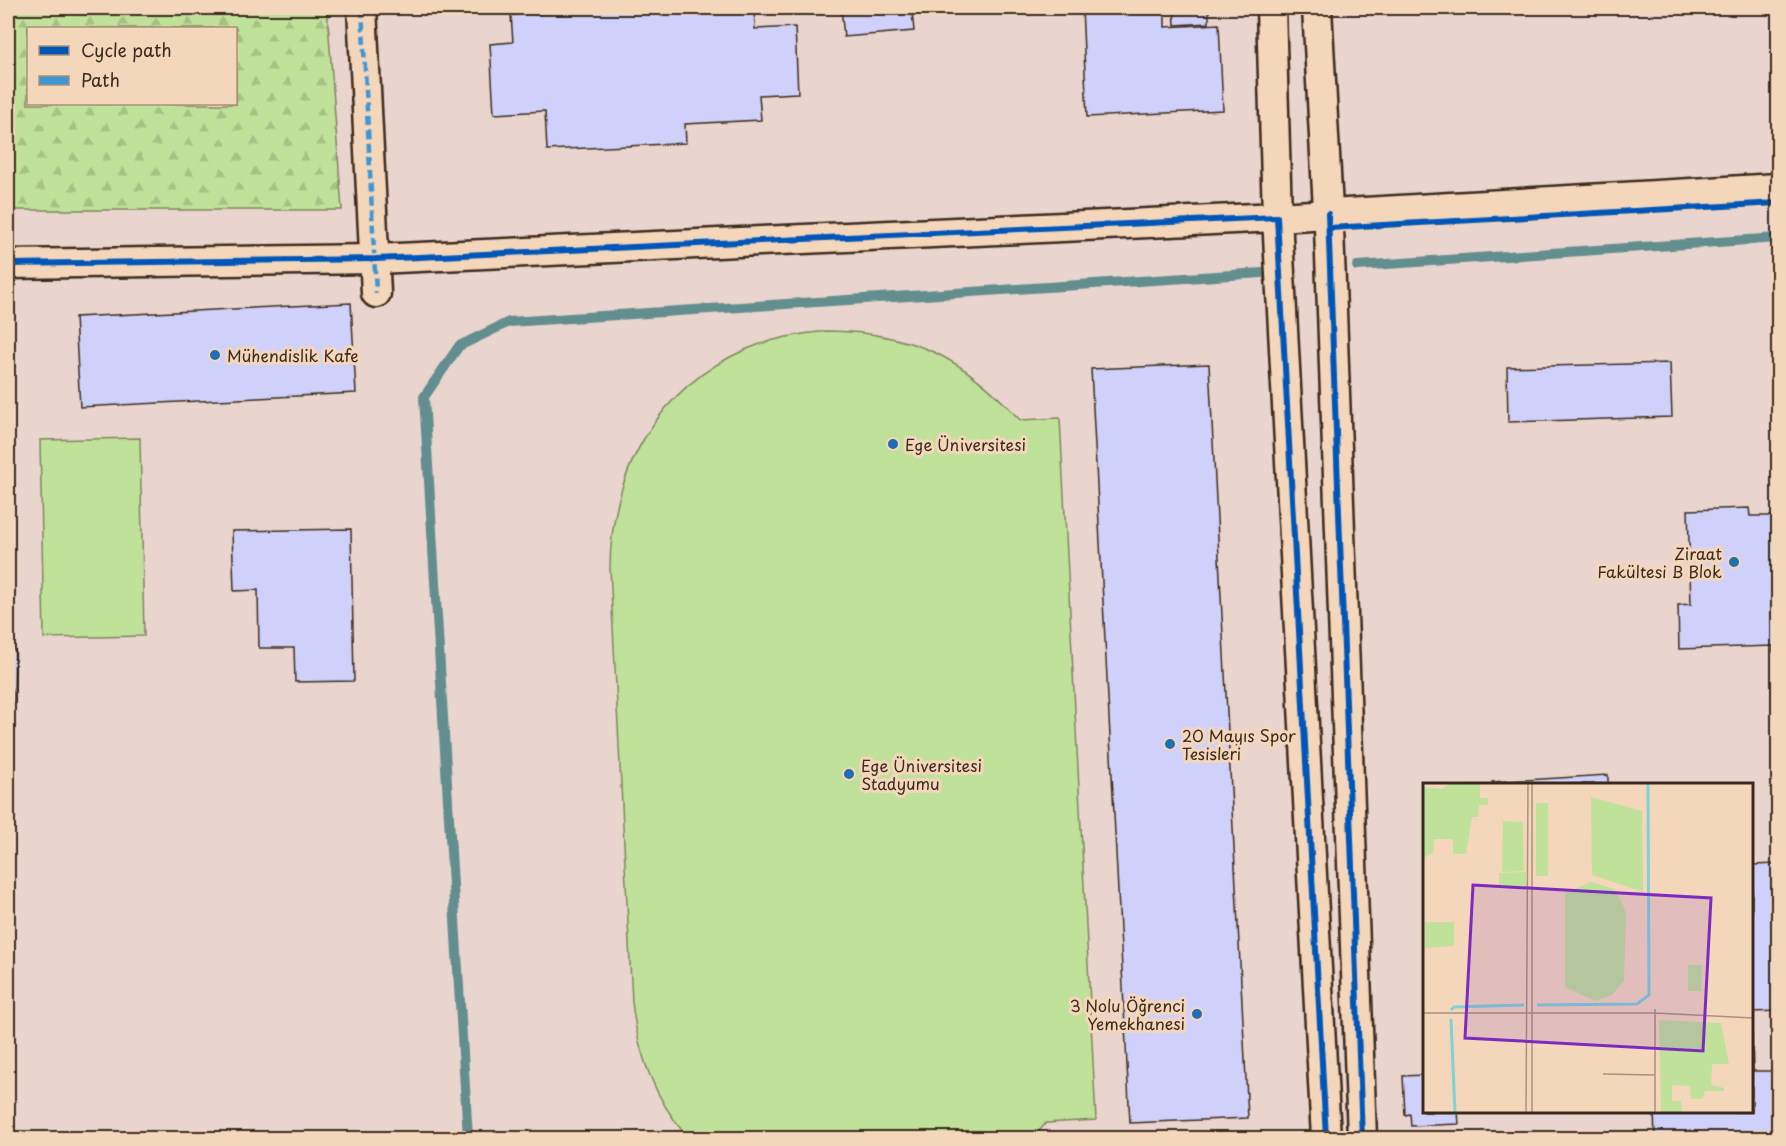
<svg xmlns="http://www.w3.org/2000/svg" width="1786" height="1146" viewBox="0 0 1786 1146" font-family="'Playpen Sans',sans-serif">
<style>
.built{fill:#e9d4ce;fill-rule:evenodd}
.green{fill:#c0e19a;stroke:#7e865c;stroke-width:1.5}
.forest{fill:url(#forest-firs);stroke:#7e865c;stroke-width:1.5;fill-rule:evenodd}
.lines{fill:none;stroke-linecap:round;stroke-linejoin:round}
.stream{stroke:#648e8f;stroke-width:10}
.building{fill:#cfd1fa;stroke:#3b2a1e;stroke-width:1.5}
.minor-casing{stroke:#3b2a1e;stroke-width:33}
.minor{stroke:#f4d6bb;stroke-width:28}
.quiet{stroke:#3e96d5;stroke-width:4.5;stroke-dasharray:9 4.5;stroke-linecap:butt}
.cycleway-casing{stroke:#f4d6bb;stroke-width:10}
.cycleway{stroke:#0057b8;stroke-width:6}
.poi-dot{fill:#1f6fb2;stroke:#f4d6bb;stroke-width:2}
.labels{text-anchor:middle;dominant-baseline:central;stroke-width:6;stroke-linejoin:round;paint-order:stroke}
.poi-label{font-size:16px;fill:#3b2a1e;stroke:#f4d6bb;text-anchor:start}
.inset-river{fill:none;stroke:#80d1da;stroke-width:3}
.inset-road{fill:none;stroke:#aa917c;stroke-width:1.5}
.view{fill:#7b2cbf;fill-opacity:0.15;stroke:#7b2cbf;stroke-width:3}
.inset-edge{fill:none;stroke:#3b2a1e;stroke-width:3}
</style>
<defs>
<pattern id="forest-firs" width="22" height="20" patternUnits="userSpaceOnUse" patternTransform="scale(1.5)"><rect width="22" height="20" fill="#c0e19a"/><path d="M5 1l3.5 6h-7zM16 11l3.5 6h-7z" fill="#a6c184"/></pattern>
</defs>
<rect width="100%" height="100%" fill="#f4d6bb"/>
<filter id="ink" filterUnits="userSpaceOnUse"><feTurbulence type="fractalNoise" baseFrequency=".0167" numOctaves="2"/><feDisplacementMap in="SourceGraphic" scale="12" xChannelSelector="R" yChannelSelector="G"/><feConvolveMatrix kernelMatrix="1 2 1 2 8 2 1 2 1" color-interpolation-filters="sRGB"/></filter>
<g filter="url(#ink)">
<path class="built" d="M8 8H1778V1138H8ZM28 28H236V104H28ZM1424 784H1752V1112H1424Z"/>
<g class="green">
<path d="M827 331C911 332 964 357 1020 420L1060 418 1096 1120 1046 1123 1033 1138H688C654 1098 638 1054 632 1002L610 568C611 473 656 388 747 349 773 338 800 334 827 331Z"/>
<polygon points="140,438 144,636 44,638 40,440"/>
</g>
<path class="forest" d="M8 8H327L342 210H8ZM28 28H236V104H28Z"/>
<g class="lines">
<g class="stream">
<polyline points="1357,266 1778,238"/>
<polyline points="468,1138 424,397 459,346 509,322 1262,273"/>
</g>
</g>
<g class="building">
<polygon points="648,8 754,8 755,29 795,27 798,93 759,95 761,120 685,124 686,143 547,150 545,111 494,114 490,44 513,42 511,15"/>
<polygon points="841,8 964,8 912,12 914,31 844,37"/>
<polygon points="1082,8 1165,8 1165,27 1219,24 1223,110 1087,117"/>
<polygon points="1174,8 1209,8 1209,23 1175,25"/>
<polygon points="351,303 356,393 80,407 75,317"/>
<polygon points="1670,363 1672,417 1508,422 1507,367"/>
<polygon points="1209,364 1248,1118 1130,1123 1091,369"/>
<polygon points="1749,508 1750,516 1773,516 1773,521 1778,520 1778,652 1773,652 1773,646 1679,649 1678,605 1691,604 1688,510"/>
<polygon points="351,529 354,681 295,682 294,648 259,648 258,590 234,591 232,531"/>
<polygon points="8,650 15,650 14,701 8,701"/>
<polygon points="1608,775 1608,784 1492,784 1492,782"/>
<polygon points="1778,864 1778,1011 1752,1012 1752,865"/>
<polygon points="1752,1035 1753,1071 1774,1071 1777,1138 1655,1138 1654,1112 1752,1112"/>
<polygon points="1424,1075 1424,1112 1458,1112 1459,1124 1411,1126 1410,1114 1405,1115 1403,1076"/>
</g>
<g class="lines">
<defs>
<g id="minor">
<polyline points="362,8 376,293"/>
<polyline points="1271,8 1277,217 1326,1138"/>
<polyline points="1317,8 1329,228 1362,1138"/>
<polyline points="8,264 376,259 1277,217 1778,188"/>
</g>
</defs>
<use href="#minor" class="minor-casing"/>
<use href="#minor" class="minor"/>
<polyline class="quiet" points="362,8 376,293"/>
<defs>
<g id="cycleway">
<polyline points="1328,214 1362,1138"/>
<polyline points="1329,228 1778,203"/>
<polyline points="8,264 376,259 1277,217 1326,1138"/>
</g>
</defs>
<use href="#cycleway" class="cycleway-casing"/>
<use href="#cycleway" class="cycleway"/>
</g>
</g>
<g class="poi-dot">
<circle cx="215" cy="355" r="6"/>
<circle cx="893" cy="444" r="6"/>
<circle cx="1734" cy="562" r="6"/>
<circle cx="1170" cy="744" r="6"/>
<circle cx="849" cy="774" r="6"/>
<circle cx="1197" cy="1014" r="6"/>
</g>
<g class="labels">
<g class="poi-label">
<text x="227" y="355">Mühendislik Kafe</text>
<text x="905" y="444">Ege Üniversitesi</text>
<text x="1722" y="553" text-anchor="end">Ziraat<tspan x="1722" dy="18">Fakültesi B Blok</tspan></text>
<text x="1182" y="735">20 Mayıs Spor<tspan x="1182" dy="18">Tesisleri</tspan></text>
<text x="861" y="765">Ege Üniversitesi<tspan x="861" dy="18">Stadyumu</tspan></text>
<text x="1185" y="1005" text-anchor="end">3 Nolu Öğrenci<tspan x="1185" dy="18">Yemekhanesi</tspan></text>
</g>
</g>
<g transform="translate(1423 783)">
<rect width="330" height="330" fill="#f4d6bb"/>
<path d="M28 0H57V15H65V22H56L55 34H49L43 71H30V56H11L10 70 0 75V4L19 6ZM168 14 219 28 220 109 169 92ZM113 20H125V93H113ZM80 38 100 39 101 88 79 89ZM103 89V103H76V90ZM168 99 192 106 203 129 201 198 189 212 172 218 142 204V110ZM265 182H279L278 208H265Z" fill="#c0e19a"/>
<path d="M236 237 298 240 306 281H289L288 302 301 305V308H282L279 316H268L267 303 249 302V318H258L259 330H238Z" fill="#c0e19a"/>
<path d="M2 139H31V163L2 165Z" fill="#c0e19a"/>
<path class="inset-river" d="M114 222 214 221 226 212 225 0M28 227 31 224 101 222M28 236 32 330"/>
<path class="inset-road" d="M232 226V330M0 230H232L330 235M180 291 232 292M103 330 105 0M109 330V0"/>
<path class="view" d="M50 102 288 115 280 268 42 255Z"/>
<rect width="330" height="330" class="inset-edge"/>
</g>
<rect width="1786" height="1146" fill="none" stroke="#f4d6bb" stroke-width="30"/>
<rect x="15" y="15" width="1756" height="1116" fill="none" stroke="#3b2a1e" stroke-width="2" filter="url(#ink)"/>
<rect x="27" y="27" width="210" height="78" fill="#f4d6bb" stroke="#aa917c" stroke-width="1.5"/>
<rect x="39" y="46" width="30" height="9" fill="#0057b8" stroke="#aa917c" stroke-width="1.5"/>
<text x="81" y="57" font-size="18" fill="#3b2a1e">Cycle path</text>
<rect x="39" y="76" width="30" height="9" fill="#3e96d5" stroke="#aa917c" stroke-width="1.5"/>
<text x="81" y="87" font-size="18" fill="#3b2a1e">Path</text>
</svg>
